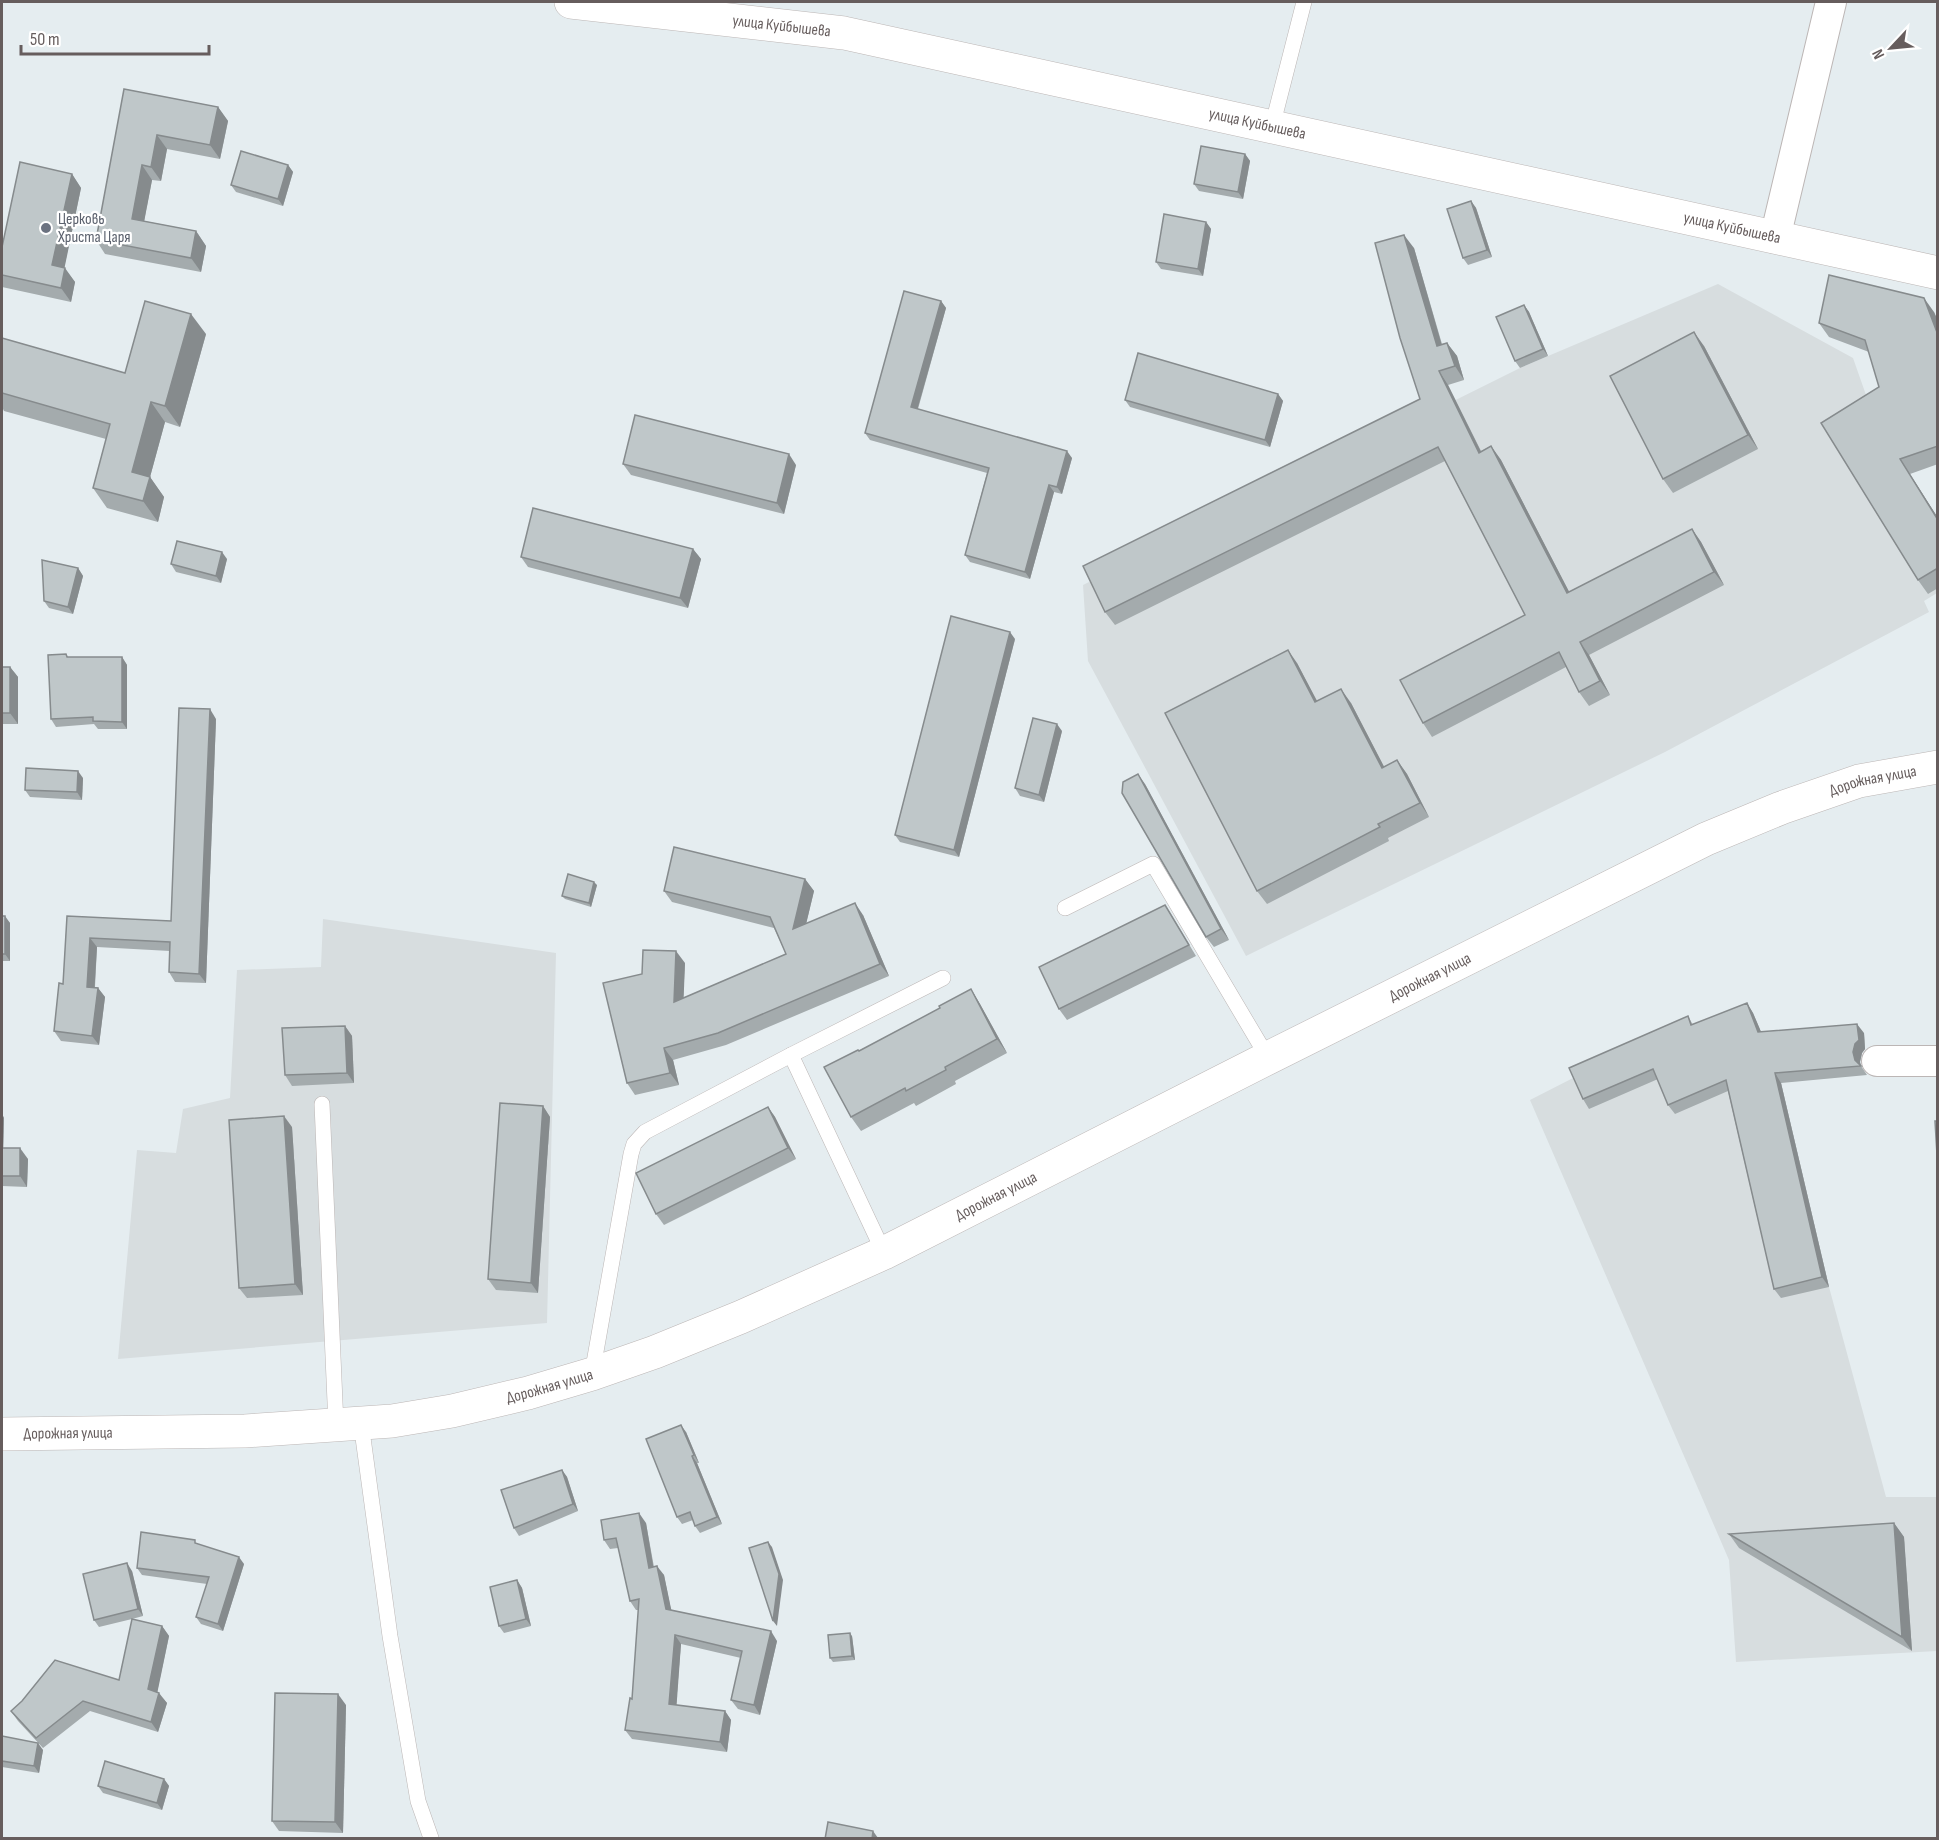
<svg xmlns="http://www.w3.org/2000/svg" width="1939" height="1840" viewBox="0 0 1939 1840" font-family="'Sofia Sans Condensed',sans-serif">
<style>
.industrial{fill:#d7dddf}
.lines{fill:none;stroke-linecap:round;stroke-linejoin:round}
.service-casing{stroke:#bcb6b5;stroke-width:16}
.minor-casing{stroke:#bcb6b5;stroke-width:32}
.tertiary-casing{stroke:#bcb6b5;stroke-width:34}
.service{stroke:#fff;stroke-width:15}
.minor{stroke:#fff;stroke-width:30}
.tertiary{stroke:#fff;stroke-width:33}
.wall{fill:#a4abad}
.shaded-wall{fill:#868b8d}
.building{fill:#bfc7c9;stroke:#868b8d;stroke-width:1.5}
.worship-dot{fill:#6b7280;stroke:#fff;stroke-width:2}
.labels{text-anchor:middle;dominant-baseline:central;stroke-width:4.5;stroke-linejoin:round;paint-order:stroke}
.street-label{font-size:16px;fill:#665d5d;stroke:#fff}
.worship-label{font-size:16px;fill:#5b616d;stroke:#fff;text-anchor:start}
</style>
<rect width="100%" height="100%" fill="#e5edf0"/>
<g class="industrial">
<polygon points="1718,284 1853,358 1872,412 1937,518 1937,593 1924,601 1929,612 1665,752 1246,956 1088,661 1083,585 1520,368"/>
<polygon points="323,919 556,953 547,1323 118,1359 137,1150 176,1153 183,1109 230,1098 237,970 321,967"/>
<polygon points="1694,1026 1781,1083 1829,1287 1886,1497 1937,1497 1937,1651 1736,1662 1729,1560 1530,1100 1575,1077"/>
</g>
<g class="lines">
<defs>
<g id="service">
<polyline points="1272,127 1304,2"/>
<polyline points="1065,908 1153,864 1268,1058"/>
<polyline points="791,1055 884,1253"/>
<polyline points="322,1104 336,1425"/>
<polyline points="592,1374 631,1154 634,1144 645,1132 791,1055 943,978"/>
<polyline points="361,1423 390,1636 418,1801 431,1838"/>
</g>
<g id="minor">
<polyline points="1775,238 1831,2"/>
<polyline points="1877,1061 1938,1061"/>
</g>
<g id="tertiary">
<path id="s1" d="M571 2 844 33 1938 273"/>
<path id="s2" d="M2 1434 245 1431 392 1421 452 1411 528 1393 592 1374 655 1352 741 1317 884 1253 1268 1058 1706 839 1781 808 1859 781 1938 767"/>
</g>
</defs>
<use href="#service" class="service-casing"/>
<use href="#minor" class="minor-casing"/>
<use href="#tertiary" class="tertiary-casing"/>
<use href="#service" class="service"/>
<use href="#minor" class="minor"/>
<use href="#tertiary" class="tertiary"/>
</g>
<g class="wall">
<polygon points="124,89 218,107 228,121 220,159 167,149 161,181 152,180 144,221 196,231 206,246 201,272 105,254 96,240"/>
<polygon points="1245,154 1250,161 1243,199 1199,191 1194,184"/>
<polygon points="288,165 293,172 283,206 236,192 231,185"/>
<polygon points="72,174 81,188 64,268 75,282 71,302 2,287 2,247"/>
<polygon points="1471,201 1476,208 1492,257 1468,265 1463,258"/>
<polygon points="1206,222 1211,229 1203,276 1161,269 1156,262"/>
<polygon points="1414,248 1442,344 1447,343 1457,356 1464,380 1448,385 1481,451 1491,446 1501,460 1569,592 1692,529 1701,542 1724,585 1589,655 1610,695 1589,706 1579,692 1566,667 1432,737 1423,723 1525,615 1445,461 1115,625 1105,612 1420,399"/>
<polygon points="941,301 946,308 918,409 1072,458 1062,494 1054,492 1030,579 970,562 965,555 987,473 870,440 865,433"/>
<polygon points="1524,305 1529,312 1548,356 1520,368 1515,361"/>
<polygon points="1934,312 1938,321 1938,464 1910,474 1938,518 1938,588 1928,594 1918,580 1879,387 1869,352 1829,337 1819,323"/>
<polygon points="206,334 180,427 165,422 150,477 164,497 158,522 107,508 93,488 106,439 4,411 2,407 2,338 125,373"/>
<polygon points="1704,346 1758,449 1673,493 1663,479"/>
<polygon points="1278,394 1283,401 1270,447 1130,407 1125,400"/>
<polygon points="623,464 796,465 784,514 631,475"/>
<polygon points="693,549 701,559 688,608 528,567 521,557"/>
<polygon points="227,559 221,583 176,572 171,564"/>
<polygon points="78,568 83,576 73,614 49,608 44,601"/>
<polygon points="1015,639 959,857 900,842 895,835"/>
<polygon points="66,654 68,657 122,657 127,665 127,729 98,729 94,724 56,727 51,719"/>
<polygon points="1297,663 1317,702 1351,703 1384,767 1397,760 1407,774 1429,817 1388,838 1389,841 1267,904 1257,891"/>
<polygon points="2,667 10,667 18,677 18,724 2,724"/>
<polygon points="216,719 206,983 175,982 169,972 170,951 97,947 95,987 98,988 105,997 99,1045 61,1041 54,1031 63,984 67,916 171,921"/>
<polygon points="1062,731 1044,802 1020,796 1015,788"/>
<polygon points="83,778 82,800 30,797 25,790"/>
<polygon points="1145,784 1229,940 1214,947 1206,937"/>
<polygon points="805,879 814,891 806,924 863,915 889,976 726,1045 673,1060 679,1085 635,1095 627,1083 685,963 683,998 786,954 774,928 672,902 664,891"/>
<polygon points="597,885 591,907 565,899 562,896"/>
<polygon points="1165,905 1172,916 1196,956 1067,1020 1059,1009"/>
<polygon points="2,916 10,923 10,961 2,961"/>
<polygon points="971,989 980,1004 1007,1053 955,1081 956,1084 916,1106 914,1103 861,1131 851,1117 859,1051 940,1008"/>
<polygon points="1747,1003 1753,1013 1761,1032 1864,1033 1865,1049 1862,1053 1860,1062 1861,1066 1867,1075 1781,1083 1829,1287 1781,1298 1774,1289 1728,1091 1675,1114 1668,1105 1658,1079 1589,1109 1583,1099 1688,1016 1693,1025"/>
<polygon points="345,1026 352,1036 354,1083 292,1086 285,1075"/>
<polygon points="543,1106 550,1117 538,1293 496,1290 488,1279"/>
<polygon points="768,1107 775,1117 796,1159 664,1225 656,1214"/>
<polygon points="2,1114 4,1118 3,1148 28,1159 27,1187 2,1186"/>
<polygon points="292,1127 303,1295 247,1298 239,1288"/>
<polygon points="686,1432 699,1463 697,1463 722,1524 700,1533 695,1526 693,1520 682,1524 677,1517"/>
<polygon points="562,1470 567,1477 578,1511 519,1536 514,1528"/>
<polygon points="646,1523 654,1567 664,1575 671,1610 777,1641 760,1715 738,1709 731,1700 741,1658 681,1644 676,1705 725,1711 731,1720 727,1752 632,1739 625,1730 632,1699 639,1610 636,1610 630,1601 618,1548 610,1549 604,1540"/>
<polygon points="1894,1523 1904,1537 1912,1651 1739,1548 1729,1534"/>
<polygon points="198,1544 244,1564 223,1631 201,1624 196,1617 207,1584 142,1575 137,1568"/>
<polygon points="132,1571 143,1616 132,1619 162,1626 169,1636 157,1692 167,1703 158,1732 90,1711 43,1748 18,1721 11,1711 119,1680 132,1619 99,1627 94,1620"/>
<polygon points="517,1580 522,1588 531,1626 504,1633 499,1626"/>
<polygon points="852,1636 855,1660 833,1662 830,1658"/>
<polygon points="346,1705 343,1833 279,1831 272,1821"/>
<polygon points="2,1736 43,1750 39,1773 2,1767"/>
<polygon points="164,1779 169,1786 162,1810 103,1793 98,1786"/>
</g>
<g class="shaded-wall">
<polygon points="218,107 228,121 220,159 210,145"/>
<polygon points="157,135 167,149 161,181 151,167"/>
<polygon points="1245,154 1250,161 1243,199 1238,192"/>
<polygon points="142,165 152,180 142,233 132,219"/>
<polygon points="288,165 293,172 283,206 278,199"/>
<polygon points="72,174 81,188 62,280 52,265"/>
<polygon points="1471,201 1476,208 1492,257 1487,250"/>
<polygon points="1206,222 1211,229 1203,276 1198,269"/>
<polygon points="196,231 206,246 201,272 191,258"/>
<polygon points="1404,235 1414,248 1446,360 1437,346"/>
<polygon points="65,268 75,282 71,302 61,288"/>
<polygon points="1924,298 1934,312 1938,321 1938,335"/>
<polygon points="941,301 946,308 916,414 911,407"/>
<polygon points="1524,305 1529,312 1548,356 1543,349"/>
<polygon points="191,314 206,334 180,427 165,406"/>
<polygon points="1694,332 1704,346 1758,449 1748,435"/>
<polygon points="1447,343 1457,356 1464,380 1455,366"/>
<polygon points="1439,371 1448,385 1488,466 1479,453"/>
<polygon points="1278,394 1283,401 1270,447 1265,440"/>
<polygon points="151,402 165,422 150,477 164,497 158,522 143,501 132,472"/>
<polygon points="1491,446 1501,460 1577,607 1567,593"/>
<polygon points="1067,451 1072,458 1062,494 1057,487"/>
<polygon points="789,454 796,465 784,514 777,503"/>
<polygon points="1900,459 1938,518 1938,520"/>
<polygon points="1049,485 1054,492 1030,579 1025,572"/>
<polygon points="1692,529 1701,542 1724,585 1714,572"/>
<polygon points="693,549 701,559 688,608 680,598"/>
<polygon points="222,552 227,559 221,583 216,576"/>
<polygon points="78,568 83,576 73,614 68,607"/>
<polygon points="1010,632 1015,639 959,857 954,850"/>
<polygon points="1580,642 1589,655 1610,695 1600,681"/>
<polygon points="1288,650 1297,663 1325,716 1315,702"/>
<polygon points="122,657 127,665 127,729 122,722"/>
<polygon points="10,667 18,677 18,724 10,713"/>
<polygon points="1341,689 1351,703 1392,782 1382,768"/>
<polygon points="210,709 216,719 206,983 199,974"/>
<polygon points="1057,724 1062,731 1044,802 1039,795"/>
<polygon points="1397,760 1407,774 1429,817 1420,803"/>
<polygon points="78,771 83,778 82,800 77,792"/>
<polygon points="1138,774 1145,784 1229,940 1221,929"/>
<polygon points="805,879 814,891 802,941 793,929"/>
<polygon points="594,882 597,885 591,907 589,903"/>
<polygon points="855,903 863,915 889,976 880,964"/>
<polygon points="5,916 10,923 10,961 5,954"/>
<polygon points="90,938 97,947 94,996 87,987"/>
<polygon points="676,951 685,963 683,1014 674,1002"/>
<polygon points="98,988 105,997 99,1045 92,1036"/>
<polygon points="971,989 980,1004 1007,1053 997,1039"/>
<polygon points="1747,1003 1753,1013 1765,1041 1758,1032"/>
<polygon points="1857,1024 1864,1033 1865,1049 1862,1053 1860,1062 1861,1066 1855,1060 1853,1052 1855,1044"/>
<polygon points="345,1026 352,1036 354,1083 347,1073"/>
<polygon points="664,1048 673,1060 679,1085 670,1073"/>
<polygon points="1775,1073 1781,1083 1829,1287 1822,1277"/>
<polygon points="543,1106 550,1117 538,1293 531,1283"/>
<polygon points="768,1107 775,1117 796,1159 788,1148"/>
<polygon points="2,1114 4,1118 3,1159 2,1156"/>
<polygon points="284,1116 292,1127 303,1295 295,1284"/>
<polygon points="20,1148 28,1159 27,1187 20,1176"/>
<polygon points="681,1425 686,1432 699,1463 694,1455"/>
<polygon points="692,1456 697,1463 722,1524 717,1517"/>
<polygon points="562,1470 567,1477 578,1511 573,1504"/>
<polygon points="639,1513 646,1523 655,1577 649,1568"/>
<polygon points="1894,1523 1904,1537 1912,1651 1902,1637"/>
<polygon points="768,1542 772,1547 783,1580 777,1626 773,1621"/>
<polygon points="239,1557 244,1564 223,1631 218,1624"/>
<polygon points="127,1563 132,1571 143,1616 138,1609"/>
<polygon points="657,1566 664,1575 673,1618 666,1609"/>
<polygon points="517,1580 522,1588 531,1626 526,1619"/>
<polygon points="162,1626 169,1636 156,1699 148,1689"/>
<polygon points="771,1631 777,1641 760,1715 754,1705"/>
<polygon points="850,1633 852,1636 855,1660 852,1656"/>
<polygon points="675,1635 681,1644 676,1713 669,1704"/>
<polygon points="159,1693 167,1703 158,1732 151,1722"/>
<polygon points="338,1694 346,1705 343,1833 335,1822"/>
<polygon points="725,1711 731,1720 727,1752 720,1742"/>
<polygon points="38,1743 43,1750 39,1773 34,1766"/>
<polygon points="164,1779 169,1786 162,1810 157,1803"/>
<polygon points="873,1831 878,1838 878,1839 872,1839"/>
</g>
<g class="building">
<polygon points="124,89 218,107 210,145 157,135 151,167 142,165 132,219 196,231 191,258 96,240"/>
<polygon points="1201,146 1245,154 1238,192 1194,184"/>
<polygon points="241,151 288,165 278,199 231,185"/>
<polygon points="20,162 72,174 52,265 65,268 61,288 2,275 2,247"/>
<polygon points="1471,201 1487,250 1463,258 1447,209"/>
<polygon points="1164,214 1206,222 1198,269 1156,262"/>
<polygon points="1404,235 1437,346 1447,343 1455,366 1439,371 1479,453 1491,446 1567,593 1692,529 1714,572 1580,642 1600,681 1579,692 1559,652 1423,723 1400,680 1525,615 1438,447 1105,612 1083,566 1420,399 1400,338 1375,243"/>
<polygon points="1829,275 1924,298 1938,335 1938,446 1900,459 1938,520 1938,568 1918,580 1821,423 1879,387 1865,340 1819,323"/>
<polygon points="904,291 941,301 911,407 1067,451 1057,487 1049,485 1025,572 965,555 989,468 865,433"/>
<polygon points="145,301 191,314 165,406 151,402 132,472 150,477 143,501 93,488 110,424 2,393 2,338 125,373"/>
<polygon points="1524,305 1543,349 1515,361 1496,317"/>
<polygon points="1694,332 1748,435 1663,479 1610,376"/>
<polygon points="1138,353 1278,394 1265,440 1125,400"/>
<polygon points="635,415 789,454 777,503 623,464"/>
<polygon points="533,508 693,549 680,598 521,557"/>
<polygon points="177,541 222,552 216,576 171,564"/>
<polygon points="42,560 78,568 68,607 44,601"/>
<polygon points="951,616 1010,632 954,850 895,835"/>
<polygon points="1288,650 1315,702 1341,689 1382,768 1397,760 1420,803 1378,824 1380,827 1257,891 1165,713"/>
<polygon points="66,654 67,657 122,657 122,722 93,721 93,717 51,719 48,655"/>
<rect x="2" y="667" width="8" height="46"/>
<polygon points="179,708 210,709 199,974 169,972 170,942 90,938 87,987 98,988 92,1036 54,1031 59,983 63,984 67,916 171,921"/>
<polygon points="1033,718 1057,724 1039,795 1015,788"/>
<polygon points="26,768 78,771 77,792 25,790"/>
<polygon points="1138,774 1221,929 1206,937 1122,793 1123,782"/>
<polygon points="674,847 805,879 793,929 855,903 880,964 718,1033 664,1048 670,1073 627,1083 603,983 642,974 643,950 676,951 674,1002 786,954 770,917 664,891"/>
<polygon points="568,874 594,882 589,903 562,896"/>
<polygon points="1165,905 1189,945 1059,1009 1039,967"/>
<rect x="2" y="916" width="3" height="38"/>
<polygon points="971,989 997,1039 945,1067 946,1070 906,1091 905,1088 851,1117 824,1067 858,1050 859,1051 940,1008 939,1006"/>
<polygon points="1747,1003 1758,1032 1857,1024 1859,1040 1855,1044 1853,1052 1855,1060 1861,1066 1775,1073 1822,1277 1774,1289 1726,1080 1668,1105 1653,1069 1583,1099 1569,1068 1688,1016 1691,1025"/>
<polygon points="345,1026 347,1073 285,1075 282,1028"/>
<polygon points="500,1103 543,1106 531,1283 488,1279"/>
<polygon points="768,1107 788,1148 656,1214 636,1173"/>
<polygon points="284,1116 295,1284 239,1288 229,1120"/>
<polygon points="1935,1121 1938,1121 1938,1172"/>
<rect x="2" y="1148" width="18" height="28"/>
<polygon points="681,1425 694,1455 692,1456 717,1517 695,1526 690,1512 677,1517 646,1439"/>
<polygon points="562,1470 573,1504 514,1528 501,1490"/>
<polygon points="639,1513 649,1568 657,1566 666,1609 771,1631 754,1705 731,1700 742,1651 675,1635 669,1704 725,1711 720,1742 625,1730 630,1698 632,1699 639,1599 630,1601 616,1538 604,1540 601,1520"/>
<polygon points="1894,1523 1902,1637 1729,1534"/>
<polygon points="141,1532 195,1540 195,1543 239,1557 218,1624 196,1617 209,1577 137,1568"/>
<polygon points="768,1542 779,1574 773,1621 749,1548"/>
<polygon points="127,1563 138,1609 94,1620 83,1574"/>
<polygon points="517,1580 526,1619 499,1626 490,1587"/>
<polygon points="132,1619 162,1626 148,1689 159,1693 151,1722 83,1701 36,1738 11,1711 22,1701 55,1660 119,1680"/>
<polygon points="850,1633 852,1656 830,1658 828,1635"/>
<polygon points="275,1693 338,1694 335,1822 272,1821"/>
<polygon points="2,1736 38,1743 34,1766 2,1761"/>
<polygon points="105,1761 164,1779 157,1803 98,1786"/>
<polygon points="828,1822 873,1831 872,1839 825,1839"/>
</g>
<circle class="worship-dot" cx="46" cy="228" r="6"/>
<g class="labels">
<g class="street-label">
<text stroke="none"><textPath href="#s1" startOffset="212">улица Куйбышева</textPath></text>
<text stroke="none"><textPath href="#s1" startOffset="698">улица Куйбышева</textPath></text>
<text stroke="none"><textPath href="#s1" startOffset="1184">улица Куйбышева</textPath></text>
<text stroke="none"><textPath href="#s2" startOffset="2010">Дорожная улица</textPath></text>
<text stroke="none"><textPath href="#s2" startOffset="1524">Дорожная улица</textPath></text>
<text stroke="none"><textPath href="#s2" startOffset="1038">Дорожная улица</textPath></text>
<text stroke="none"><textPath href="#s2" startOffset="552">Дорожная улица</textPath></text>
<text stroke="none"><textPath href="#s2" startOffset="66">Дорожная улица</textPath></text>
</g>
<g class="worship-label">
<text x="58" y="219">Церковь<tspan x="58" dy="18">Христа Царя</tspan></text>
</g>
</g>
<rect width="1939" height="1840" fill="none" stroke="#665d5d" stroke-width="6"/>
<g transform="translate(1891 48) rotate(244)" stroke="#ffffff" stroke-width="4.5" paint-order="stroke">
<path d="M0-4.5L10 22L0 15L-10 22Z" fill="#665d5d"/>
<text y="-9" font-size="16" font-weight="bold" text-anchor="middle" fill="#665d5d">N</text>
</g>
<path d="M21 45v9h188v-9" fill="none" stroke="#665d5d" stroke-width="3"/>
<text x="30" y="45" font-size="18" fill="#665d5d" stroke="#ffffff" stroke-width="4.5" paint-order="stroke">50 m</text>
</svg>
